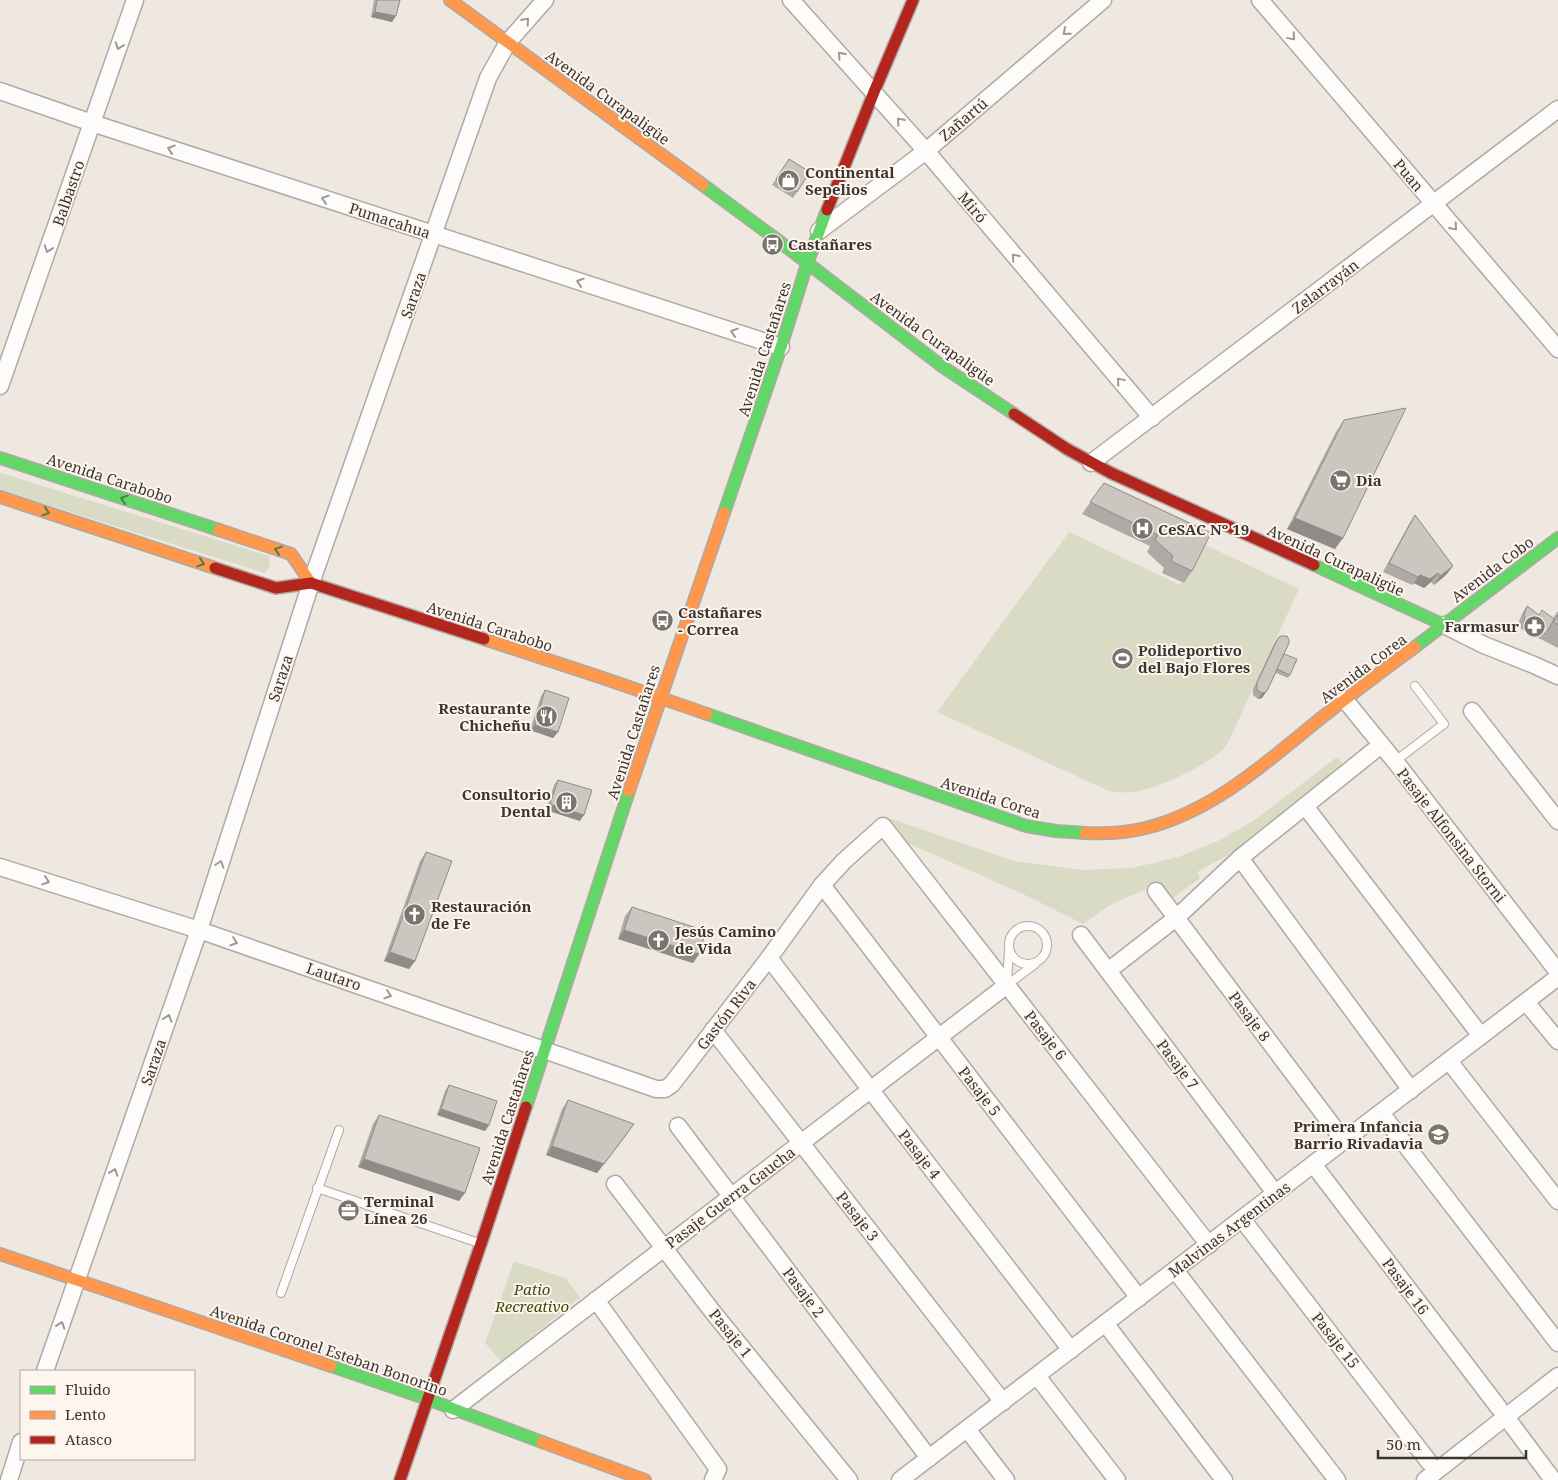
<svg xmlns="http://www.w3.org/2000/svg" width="1558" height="1480" viewBox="0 0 1558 1480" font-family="'Noto Serif',serif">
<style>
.green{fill:#dadbc4}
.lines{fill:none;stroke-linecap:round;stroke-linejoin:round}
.lane-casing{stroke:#afa9a4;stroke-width:10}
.street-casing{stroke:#afa9a4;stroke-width:19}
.fast-casing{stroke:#afa9a4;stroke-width:14}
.slow-casing{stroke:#afa9a4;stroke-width:14}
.jam-casing{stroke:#afa9a4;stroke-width:14}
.lane{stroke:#fdfcfa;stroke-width:8}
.street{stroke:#fdfcfa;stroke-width:16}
.fast{stroke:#63d668;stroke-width:11}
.slow{stroke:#ff974d;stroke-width:11}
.jam{stroke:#b3261e;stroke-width:11}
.wall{fill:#afaaa6}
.shaded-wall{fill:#8f8b87}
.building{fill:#ccc6c1;stroke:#8f8b87}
.oneway{stroke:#9c9895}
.oneway2{stroke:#4c7d49}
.labels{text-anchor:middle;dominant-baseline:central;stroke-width:4;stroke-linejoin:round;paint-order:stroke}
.street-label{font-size:15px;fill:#3a3530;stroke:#fef5ee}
.poi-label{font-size:15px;font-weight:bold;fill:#3a3530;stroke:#fef5ee;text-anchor:start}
.park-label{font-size:15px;font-style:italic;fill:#424b0d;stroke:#fef5ee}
</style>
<rect width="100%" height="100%" fill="#efe8e1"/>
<g class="green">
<polygon points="1,473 269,556 270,566 265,573 0,490 0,474"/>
<path d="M1069 532 1178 584 1184 583 1203 544 1299 589 1227 745C1211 764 1158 789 1133 792 1125 793 1117 792 1109 791L937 712Z"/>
<polygon points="1337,757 1338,760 1340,759 1343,766 1232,853 1197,872 1200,878 1169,901 1156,885 1112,904 1083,924 1021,893 910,844 904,846 884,828 883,816 1014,861 1083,870 1132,868 1178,857 1220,840 1256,819"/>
<polygon points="514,1261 565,1278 580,1297 501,1362 485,1343"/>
</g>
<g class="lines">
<defs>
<g id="lane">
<polyline points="1394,762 1444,724 1415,686"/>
<circle cx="1028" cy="945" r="19"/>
<polyline points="1007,982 1009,951"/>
<polyline points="1007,985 1035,964"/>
<polyline points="317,1188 479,1243"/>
<polyline points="281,1293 339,1130"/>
</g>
<g id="street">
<polyline points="791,0 926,151 1152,418"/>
<polyline points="1260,0 1558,349"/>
<polyline points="0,91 92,123 781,347"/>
<polyline points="819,231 926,151 1103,0"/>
<polyline points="0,386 135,0"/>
<polyline points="1091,463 1558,109"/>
<polyline points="1444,625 1484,645 1534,665 1558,676"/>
<polyline points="1345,700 1398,765 1558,972"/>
<polyline points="1472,711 1558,821"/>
<polyline points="1305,806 1481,1036"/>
<polyline points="1240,858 1411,1090"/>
<polyline points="0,867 199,930 656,1089 665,1089 672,1084 769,958 822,885 844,861 883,826 1209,1245"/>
<polyline points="822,885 1139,1298"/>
<polyline points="1156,891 1344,1141"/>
<polyline points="1081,935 1275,1193"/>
<polyline points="769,958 1071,1350"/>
<polyline points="1108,971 1176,918 1240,858 1381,745"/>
<polyline points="1526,1002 1558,1041"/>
<polyline points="713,1030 1003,1402"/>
<polyline points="1449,1061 1558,1201"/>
<polyline points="1381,1113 1558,1343"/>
<polyline points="678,1126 929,1458"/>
<polyline points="1313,1164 1499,1408"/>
<polyline points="615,1184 712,1311 849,1480"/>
<polyline points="1242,1219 1429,1462"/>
<polyline points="1175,1270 1337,1480"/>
<polyline points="596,1300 718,1469 713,1480"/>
<polyline points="1105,1323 1224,1480"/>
<polyline points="45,1371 199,930 311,583 488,78 508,42 545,0"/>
<polyline points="1037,1376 1117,1480"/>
<polyline points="453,1410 1007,985"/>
<polyline points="1506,1417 1553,1480"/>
<polyline points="967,1429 1006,1480"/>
<polyline points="9,1480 21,1442"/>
<polyline points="900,1480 1558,977"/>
<polyline points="1425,1480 1558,1376"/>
</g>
<g id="fast">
<polyline points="703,185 776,239 943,367 1014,414"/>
<polyline points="0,458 219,530"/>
<polyline points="724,513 781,347 807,264 827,210"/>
<polyline points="1314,565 1444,625"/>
<polyline points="1415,647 1558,538"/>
<polyline points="707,714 1026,826 1056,831 1085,833"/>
<polyline points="526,1107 629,791"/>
<polyline points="331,1366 427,1399 542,1442"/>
</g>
<g id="slow">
<polyline points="450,0 703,185"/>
<polyline points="0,497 215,568"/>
<polyline points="219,530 291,554 311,583"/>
<polyline points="484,639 600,677 707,714"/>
<polyline points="629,791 724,513"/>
<path d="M1085 833C1106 834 1126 833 1146 828 1214 811 1268 761 1321 718 1352 694 1383 670 1415 647"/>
<polyline points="0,1254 331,1366"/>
<polyline points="542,1442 645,1480"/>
</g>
<g id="jam">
<polyline points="827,210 874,92 913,0"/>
<polyline points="1014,414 1067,449 1111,473 1314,565"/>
<polyline points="215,568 276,588 311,583 484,639"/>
<polyline points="400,1480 485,1232 526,1107"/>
</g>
</defs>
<use href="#lane" class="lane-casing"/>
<use href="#street" class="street-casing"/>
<use href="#fast" class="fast-casing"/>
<use href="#slow" class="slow-casing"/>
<use href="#jam" class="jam-casing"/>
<use href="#lane" class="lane"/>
<use href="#street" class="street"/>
<use href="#fast" class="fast"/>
<use href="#slow" class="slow"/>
<use href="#jam" class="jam"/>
</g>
<g class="wall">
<polygon points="374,0 400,0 392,22 371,17"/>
<polygon points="789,159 810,172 793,198 772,185"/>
<polygon points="1344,420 1335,549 1287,529 1336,432"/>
<polygon points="1104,483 1211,533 1192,571 1184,583 1162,573 1164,568 1147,552 1150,546 1082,514"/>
<polygon points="1415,515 1453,566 1446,575 1434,585 1431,582 1424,588 1414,583 1412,585 1383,572 1409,524"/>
<polygon points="1527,606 1539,615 1553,618 1558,611 1558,648 1521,629 1519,621 1523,612"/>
<polygon points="1278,638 1284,654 1290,675 1288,678 1276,673 1268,689 1262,698 1258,699 1253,695 1253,689 1274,644"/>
<polygon points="545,690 558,732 553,738 530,730 541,696"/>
<polygon points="558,780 580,821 546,810 554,785"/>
<polygon points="426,852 415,961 409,969 384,961 420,861"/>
<polygon points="632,907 699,954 693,963 618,939 625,916"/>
<polygon points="449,1085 489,1125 485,1131 437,1115 445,1091"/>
<polygon points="568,1100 628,1133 597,1173 546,1155 562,1109"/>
<polygon points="379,1115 459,1201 358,1167 373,1124"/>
</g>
<g class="shaded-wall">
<polygon points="375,12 396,16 392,22 371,17"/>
<polygon points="1295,518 1343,538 1335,549 1287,529"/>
<polygon points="1453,566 1446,575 1434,585 1440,576"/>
<polygon points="1438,573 1431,582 1424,588 1414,583 1412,585 1420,575"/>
<polygon points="1268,689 1262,698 1258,699 1262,693"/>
<polygon points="535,725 558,732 553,738 530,730"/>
<polygon points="550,804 584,815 580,821 546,810"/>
<polygon points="624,930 699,954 693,963 618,939"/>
<polygon points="390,952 415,961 409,969 384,961"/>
<polygon points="441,1109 489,1125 485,1131 437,1115"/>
<polygon points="634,1124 597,1173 546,1155 552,1146"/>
<polygon points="364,1159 465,1193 459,1201 358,1167"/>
</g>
<g class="building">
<polygon points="377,0 400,0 396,16 375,12"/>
<polygon points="789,159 810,172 797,192 776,179"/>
<polygon points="1406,408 1343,538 1295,518 1344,420"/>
<polygon points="1104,483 1211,533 1192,571 1171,561 1173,556 1155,540 1158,535 1090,502"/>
<polygon points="1415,515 1453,566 1440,576 1438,573 1430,579 1420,575 1418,577 1389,563"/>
<polygon points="1527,606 1539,615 1542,610 1554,619 1546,634 1525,623 1524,615"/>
<polygon points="1558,615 1558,625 1554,622"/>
<polygon points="1281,636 1287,636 1289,640 1289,643 1268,689 1266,692 1262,693 1257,690 1257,683 1278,638"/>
<polygon points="1284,654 1297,659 1290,675 1277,669"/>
<polygon points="545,690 569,698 558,732 535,725"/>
<polygon points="558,780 592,790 584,815 550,804"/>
<polygon points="426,852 452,861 415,961 390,952"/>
<polygon points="632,907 706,931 699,954 624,930"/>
<polygon points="449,1085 497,1101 489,1125 441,1109"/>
<polygon points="568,1100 634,1124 604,1164 552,1146"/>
<polygon points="379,1115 480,1148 465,1193 364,1159"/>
</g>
<defs><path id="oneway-chevron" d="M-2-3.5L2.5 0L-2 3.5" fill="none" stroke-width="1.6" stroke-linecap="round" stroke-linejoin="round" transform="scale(1.25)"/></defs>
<g class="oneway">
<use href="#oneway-chevron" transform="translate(526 21) rotate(-49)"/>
<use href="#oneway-chevron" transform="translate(1066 32) rotate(140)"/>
<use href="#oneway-chevron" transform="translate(1292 37) rotate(50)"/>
<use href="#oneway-chevron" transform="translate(119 46) rotate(109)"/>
<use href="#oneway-chevron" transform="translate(841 55) rotate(-132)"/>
<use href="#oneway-chevron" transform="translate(900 121) rotate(-131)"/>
<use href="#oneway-chevron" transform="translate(171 149) rotate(-162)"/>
<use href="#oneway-chevron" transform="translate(325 199) rotate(-162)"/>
<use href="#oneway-chevron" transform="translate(1454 227) rotate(49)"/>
<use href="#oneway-chevron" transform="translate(48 249) rotate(109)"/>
<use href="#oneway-chevron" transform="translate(1015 257) rotate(-130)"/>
<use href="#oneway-chevron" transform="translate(580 282) rotate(-162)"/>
<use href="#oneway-chevron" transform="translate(734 332) rotate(-162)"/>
<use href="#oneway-chevron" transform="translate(1120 381) rotate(-130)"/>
<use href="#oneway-chevron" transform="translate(220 864) rotate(-72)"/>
<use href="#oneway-chevron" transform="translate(46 881) rotate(18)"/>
<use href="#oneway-chevron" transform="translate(234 942) rotate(19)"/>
<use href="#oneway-chevron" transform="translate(388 995) rotate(19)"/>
<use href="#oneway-chevron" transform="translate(168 1018) rotate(-71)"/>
<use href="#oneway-chevron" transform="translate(114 1172) rotate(-71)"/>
<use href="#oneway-chevron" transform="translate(61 1325) rotate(-71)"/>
</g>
<g class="oneway2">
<use href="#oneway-chevron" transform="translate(124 499) rotate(-162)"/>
<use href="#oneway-chevron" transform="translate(46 512) rotate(18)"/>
<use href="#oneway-chevron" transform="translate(278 550) rotate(-162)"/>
<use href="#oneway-chevron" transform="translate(201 563) rotate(18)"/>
</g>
<defs>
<symbol id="shop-disc" viewBox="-11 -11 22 22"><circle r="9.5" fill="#79746e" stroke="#fef5ee"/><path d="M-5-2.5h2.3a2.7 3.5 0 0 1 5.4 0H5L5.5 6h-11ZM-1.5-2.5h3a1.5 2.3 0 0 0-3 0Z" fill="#fff"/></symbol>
<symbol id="bus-disc" viewBox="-11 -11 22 22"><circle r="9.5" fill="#79746e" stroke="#fef5ee"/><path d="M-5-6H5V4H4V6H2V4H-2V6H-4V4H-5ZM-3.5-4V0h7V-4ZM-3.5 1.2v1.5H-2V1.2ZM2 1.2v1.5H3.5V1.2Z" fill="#fff"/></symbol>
<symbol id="supermarket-disc" viewBox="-11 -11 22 22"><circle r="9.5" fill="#79746e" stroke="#fef5ee"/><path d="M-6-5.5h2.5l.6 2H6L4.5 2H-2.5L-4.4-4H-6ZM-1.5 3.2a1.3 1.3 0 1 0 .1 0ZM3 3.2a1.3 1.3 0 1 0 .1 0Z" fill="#fff"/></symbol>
<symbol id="hospital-disc" viewBox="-11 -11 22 22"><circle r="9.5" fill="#79746e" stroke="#fef5ee"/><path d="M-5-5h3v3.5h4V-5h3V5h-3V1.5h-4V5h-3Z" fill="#fff"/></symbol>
<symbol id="pharmacy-disc" viewBox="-11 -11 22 22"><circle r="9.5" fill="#79746e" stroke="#fef5ee"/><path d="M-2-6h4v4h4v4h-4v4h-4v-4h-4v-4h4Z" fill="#fff"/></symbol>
<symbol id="stadium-disc" viewBox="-11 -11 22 22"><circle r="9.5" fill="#79746e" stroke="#fef5ee"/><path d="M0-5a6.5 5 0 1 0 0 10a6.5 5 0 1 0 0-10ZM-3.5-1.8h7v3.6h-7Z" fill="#fff"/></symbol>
<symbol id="restaurant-disc" viewBox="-11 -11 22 22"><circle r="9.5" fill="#79746e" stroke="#fef5ee"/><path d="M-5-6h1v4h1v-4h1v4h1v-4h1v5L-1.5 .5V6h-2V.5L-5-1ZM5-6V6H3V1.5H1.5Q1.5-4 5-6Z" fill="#fff"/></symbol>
<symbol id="building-disc" viewBox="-11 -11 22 22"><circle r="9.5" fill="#79746e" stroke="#fef5ee"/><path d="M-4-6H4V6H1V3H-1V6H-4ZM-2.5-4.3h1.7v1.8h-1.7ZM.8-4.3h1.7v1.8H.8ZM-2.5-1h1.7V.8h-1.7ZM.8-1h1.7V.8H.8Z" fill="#fff"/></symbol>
<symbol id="church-disc" viewBox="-11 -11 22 22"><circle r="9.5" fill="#79746e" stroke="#fef5ee"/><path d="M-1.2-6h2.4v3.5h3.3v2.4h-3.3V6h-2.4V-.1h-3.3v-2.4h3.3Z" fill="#fff"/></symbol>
<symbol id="school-disc" viewBox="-11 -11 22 22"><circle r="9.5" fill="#79746e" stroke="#fef5ee"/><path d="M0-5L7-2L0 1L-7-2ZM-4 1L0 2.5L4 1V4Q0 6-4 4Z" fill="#fff"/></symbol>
<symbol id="office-disc" viewBox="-11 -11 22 22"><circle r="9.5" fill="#79746e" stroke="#fef5ee"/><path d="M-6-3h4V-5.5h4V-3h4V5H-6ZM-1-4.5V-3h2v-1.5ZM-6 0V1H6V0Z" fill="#fff"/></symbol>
</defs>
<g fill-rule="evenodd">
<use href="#shop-disc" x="776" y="168" width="25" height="25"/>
<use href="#bus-disc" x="760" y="232" width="25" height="25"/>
<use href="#supermarket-disc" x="1328" y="468" width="25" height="25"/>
<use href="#hospital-disc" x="1130" y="516" width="25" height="25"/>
<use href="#bus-disc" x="650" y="608" width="25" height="25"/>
<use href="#pharmacy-disc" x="1522" y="614" width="25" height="25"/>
<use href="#stadium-disc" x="1110" y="646" width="25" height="25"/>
<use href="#restaurant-disc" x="534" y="704" width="25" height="25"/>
<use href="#building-disc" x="554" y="790" width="25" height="25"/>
<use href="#church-disc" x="402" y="902" width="25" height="25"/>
<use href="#church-disc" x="646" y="928" width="25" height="25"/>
<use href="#school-disc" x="1426" y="1122" width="25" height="25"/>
<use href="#office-disc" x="336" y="1198" width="25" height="25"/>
</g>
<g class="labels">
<g class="street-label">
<text transform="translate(608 97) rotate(36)">Avenida Curapaligüe</text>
<text transform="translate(963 119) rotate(-40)">Zañartú</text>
<text transform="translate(1409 175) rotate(50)">Puan</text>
<text transform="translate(68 193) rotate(-71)">Balbastro</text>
<text transform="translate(973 207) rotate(50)">Miró</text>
<text transform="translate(390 220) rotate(18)">Pumacahua</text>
<text transform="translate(1325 286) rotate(-37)">Zelarrayán</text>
<text transform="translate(413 295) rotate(-71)">Saraza</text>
<text transform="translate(933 338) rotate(36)">Avenida Curapaligüe</text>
<text transform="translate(764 349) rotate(-72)">Avenida Castañares</text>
<text transform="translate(110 478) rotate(18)">Avenida Carabobo</text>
<text transform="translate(1336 560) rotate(25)">Avenida Curapaligüe</text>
<text transform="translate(1492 569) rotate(-37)">Avenida Cobo</text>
<text transform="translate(490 626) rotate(18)">Avenida Carabobo</text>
<text transform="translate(1363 668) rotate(-37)">Avenida Corea</text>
<text transform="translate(280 678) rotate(-72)">Saraza</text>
<text transform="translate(633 732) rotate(-72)">Avenida Castañares</text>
<text transform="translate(991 797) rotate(18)">Avenida Corea</text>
<text transform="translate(1452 835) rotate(52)">Pasaje Alfonsina Storni</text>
<text transform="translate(334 976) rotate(19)">Lautaro</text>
<text transform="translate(726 1014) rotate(-52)">Gastón Riva</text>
<text transform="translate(1250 1016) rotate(53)">Pasaje 8</text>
<text transform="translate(1046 1035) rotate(52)">Pasaje 6</text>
<text transform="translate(153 1062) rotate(-71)">Saraza</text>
<text transform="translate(1178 1064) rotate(53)">Pasaje 7</text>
<text transform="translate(980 1091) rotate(52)">Pasaje 5</text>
<text transform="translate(507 1117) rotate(-72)">Avenida Castañares</text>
<text transform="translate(920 1154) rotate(52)">Pasaje 4</text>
<text transform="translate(730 1197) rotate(-37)">Pasaje Guerra Gaucha</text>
<text transform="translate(858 1216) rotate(52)">Pasaje 3</text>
<text transform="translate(1229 1229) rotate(-37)">Malvinas Argentinas</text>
<text transform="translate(1406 1286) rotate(53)">Pasaje 16</text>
<text transform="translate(804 1292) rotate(53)">Pasaje 2</text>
<text transform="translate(731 1333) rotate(51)">Pasaje 1</text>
<text transform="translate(1336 1340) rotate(52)">Pasaje 15</text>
<text transform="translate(329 1350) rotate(19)">Avenida Coronel Esteban Bonorino</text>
</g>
<g class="poi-label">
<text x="805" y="172">Continental<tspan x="805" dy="17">Sepelios</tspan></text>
<text x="788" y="244">Castañares</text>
<text x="1356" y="480">Dia</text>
<text x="1158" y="529">CeSAC Nº 19</text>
<text x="678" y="612">Castañares<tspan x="678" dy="17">- Correa</tspan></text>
<text x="1519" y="626" text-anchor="end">Farmasur</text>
<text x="1138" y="650">Polideportivo<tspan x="1138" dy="17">del Bajo Flores</tspan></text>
<text x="531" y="708" text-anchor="end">Restaurante<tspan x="531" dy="17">Chicheñu</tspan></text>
<text x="551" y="794" text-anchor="end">Consultorio<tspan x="551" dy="17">Dental</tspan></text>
<text x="431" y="906">Restauración<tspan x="431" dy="17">de Fe</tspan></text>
<text x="675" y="931">Jesús Camino<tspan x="675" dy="17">de Vida</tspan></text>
<text x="1423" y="1126" text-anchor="end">Primera Infancia<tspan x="1423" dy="17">Barrio Rivadavia</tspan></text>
<text x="364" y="1201">Terminal<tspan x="364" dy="17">Línea 26</tspan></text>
</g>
<g class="park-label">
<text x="532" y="1289">Patio<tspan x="532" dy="17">Recreativo</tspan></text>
</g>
</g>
<rect x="20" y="1370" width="175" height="90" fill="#fef5ee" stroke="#b0a8a2"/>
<rect x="30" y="1386" width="25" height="8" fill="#63d668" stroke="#b0a8a2"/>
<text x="65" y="1395" font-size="15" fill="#3a3530">Fluido</text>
<rect x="30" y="1411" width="25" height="8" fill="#ff974d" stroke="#b0a8a2"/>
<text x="65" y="1420" font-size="15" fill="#3a3530">Lento</text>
<rect x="30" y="1436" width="25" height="8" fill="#b3261e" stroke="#b0a8a2"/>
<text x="65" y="1445" font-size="15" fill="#3a3530">Atasco</text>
<path d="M1378 1450v8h148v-8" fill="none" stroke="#3a3530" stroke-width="2.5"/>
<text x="1386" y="1450" font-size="15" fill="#3a3530" stroke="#fef5ee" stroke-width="4" paint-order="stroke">50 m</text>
</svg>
